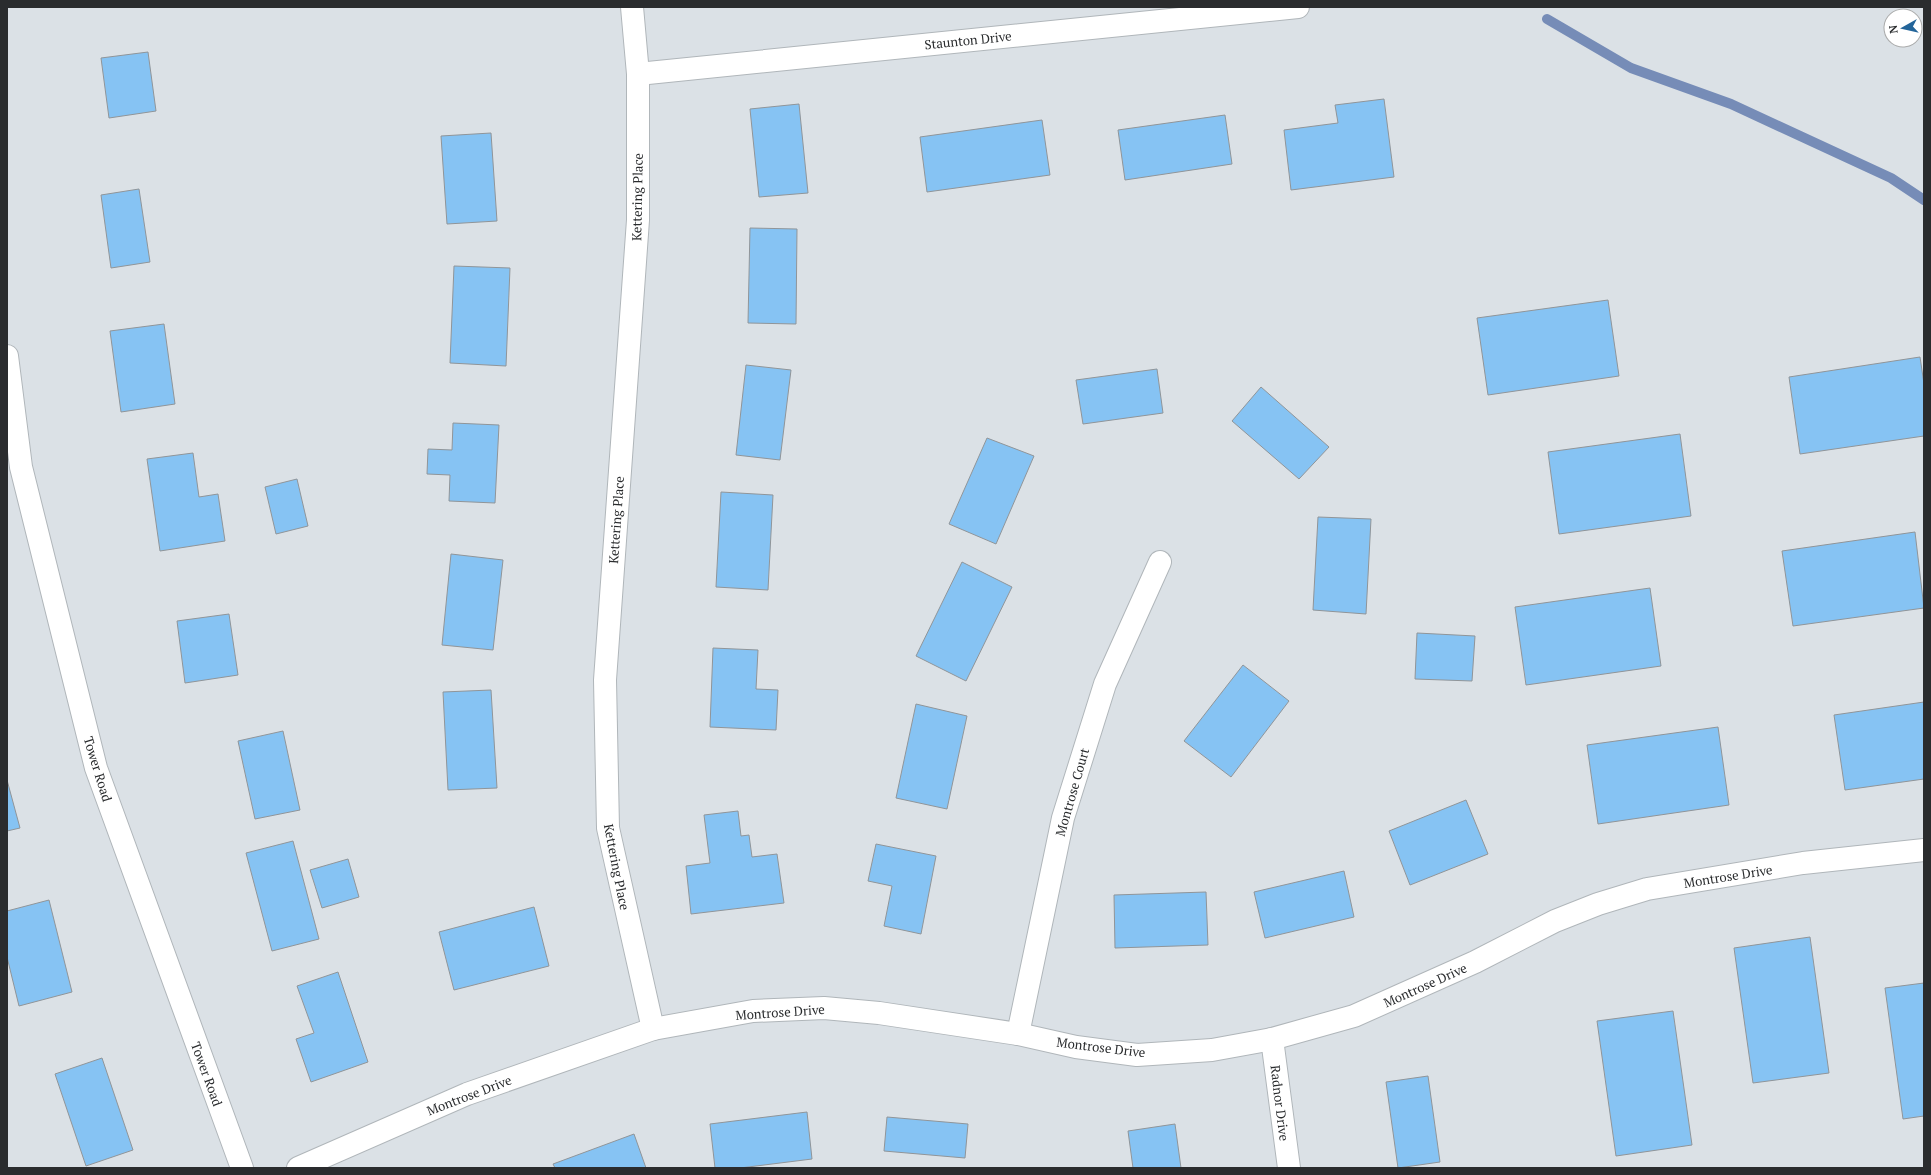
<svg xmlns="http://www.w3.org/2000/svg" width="1931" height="1175" viewBox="0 0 1931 1175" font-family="'PT Serif',serif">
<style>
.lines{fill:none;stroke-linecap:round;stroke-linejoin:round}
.stream{stroke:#768cb7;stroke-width:10}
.building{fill:#86c3f3;stroke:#909599}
.minor-casing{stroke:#b0b6ba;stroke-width:24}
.tertiary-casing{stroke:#b0b6ba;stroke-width:24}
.minor{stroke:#fff;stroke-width:22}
.tertiary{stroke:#fff;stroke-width:22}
.labels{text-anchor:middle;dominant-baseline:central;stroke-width:4;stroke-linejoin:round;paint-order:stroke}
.street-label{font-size:13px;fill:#2a2c2e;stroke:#fff}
</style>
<rect width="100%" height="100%" fill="#dbe1e6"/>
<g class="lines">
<polyline class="stream" points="1547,19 1631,68 1731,104 1891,178 1924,200"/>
</g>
<g class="building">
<polygon points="148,52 156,111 109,118 101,58"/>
<polygon points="1384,99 1394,177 1291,190 1284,130 1338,123 1335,105"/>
<polygon points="799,104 808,193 759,197 750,109"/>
<polygon points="1225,115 1232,164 1125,180 1118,130"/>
<polygon points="1042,120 1050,175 927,192 920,137"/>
<polygon points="491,133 497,221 447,224 441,136"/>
<polygon points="139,189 150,262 111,268 101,195"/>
<polygon points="750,228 797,229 796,324 748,323"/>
<polygon points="454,266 510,268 506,366 450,363"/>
<polygon points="1608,300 1619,376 1488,395 1477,318"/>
<polygon points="164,324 175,404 121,412 110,331"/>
<polygon points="1920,357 1924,384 1924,436 1800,454 1789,377"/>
<polygon points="746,365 791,370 780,460 736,455"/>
<polygon points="1157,369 1163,413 1083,424 1076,380"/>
<polygon points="1261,387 1329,447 1299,479 1232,421"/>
<polygon points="453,423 499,425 495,503 449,501 450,475 427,474 428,449 452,450"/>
<polygon points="1680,434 1691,516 1559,534 1548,452"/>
<polygon points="987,438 1034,456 996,544 949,524"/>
<polygon points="193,453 199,497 218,494 225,541 160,551 147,459"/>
<polygon points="297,479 308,526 276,534 265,487"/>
<polygon points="721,492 773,495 768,590 716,587"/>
<polygon points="1318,517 1371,519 1366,614 1313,610"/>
<polygon points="1915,532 1924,608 1793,626 1782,551"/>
<polygon points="451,554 503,560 493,650 442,645"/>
<polygon points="962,562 1012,587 966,681 916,656"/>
<polygon points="1650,588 1661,666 1526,685 1515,607"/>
<polygon points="229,614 238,675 185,683 177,621"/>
<polygon points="1417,633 1475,636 1472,681 1415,679"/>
<polygon points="713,648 758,650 756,689 778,690 776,730 710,727"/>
<polygon points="1243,665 1289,701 1231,777 1184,741"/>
<polygon points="491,690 497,788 448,790 443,692"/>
<polygon points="1924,702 1924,779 1845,790 1834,715"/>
<polygon points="916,704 967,716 947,809 896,798"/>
<polygon points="1718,727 1729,805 1598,824 1587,745"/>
<polygon points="283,731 300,810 255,819 238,741"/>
<polygon points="7,780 20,828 7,831"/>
<polygon points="1466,800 1488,854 1410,885 1389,831"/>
<polygon points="738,811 741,836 749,835 752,857 777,854 784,903 691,914 686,866 710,863 704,815"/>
<polygon points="293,841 319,939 272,951 246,853"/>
<polygon points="876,844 936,856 921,934 884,926 892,886 868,881"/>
<polygon points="348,859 359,897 322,908 310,870"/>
<polygon points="1344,871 1354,917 1265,938 1254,892"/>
<polygon points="1206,892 1208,945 1115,948 1114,895"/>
<polygon points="49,900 72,992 19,1006 7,957 7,911"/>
<polygon points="534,907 549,966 454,990 439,932"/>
<polygon points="1810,937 1829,1073 1753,1083 1734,948"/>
<polygon points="338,972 368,1062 311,1082 296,1039 314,1033 297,986"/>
<polygon points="1924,983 1924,1116 1903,1119 1885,988"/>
<polygon points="1673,1011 1692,1145 1616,1156 1597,1021"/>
<polygon points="102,1058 133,1150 86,1166 55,1074"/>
<polygon points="1428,1076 1440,1162 1398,1168 1386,1082"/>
<polygon points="807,1112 812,1159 740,1168 715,1168 710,1124"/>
<polygon points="887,1117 968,1124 965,1158 884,1151"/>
<polygon points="1175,1124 1181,1168 1133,1168 1128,1131"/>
<polygon points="634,1134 646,1168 555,1168 553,1164"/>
</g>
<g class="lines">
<defs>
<g id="minor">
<polyline points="632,7 638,74 638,220 605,680 608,828 653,1029"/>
<polyline points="638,74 1298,7"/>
<polyline points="7,356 21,467 96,768 242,1168"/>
<polyline points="1018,1034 1063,818 1105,684 1160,562"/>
<polyline points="1272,1039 1289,1168"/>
</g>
<polyline id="tertiary" points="298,1168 467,1094 653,1029 753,1011 824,1008 879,1013 1018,1034 1076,1047 1137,1055 1212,1050 1272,1039 1354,1016 1475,962 1555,921 1598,904 1647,889 1803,863 1924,850"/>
</defs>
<use href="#minor" class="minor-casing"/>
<use href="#tertiary" class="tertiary-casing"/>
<use href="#minor" class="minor"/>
<use href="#tertiary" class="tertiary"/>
</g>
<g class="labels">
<g class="street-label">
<text transform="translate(968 40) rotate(-6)">Staunton Drive</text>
<text transform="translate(637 197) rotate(-89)">Kettering Place</text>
<text transform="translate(616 520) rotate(-86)">Kettering Place</text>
<text transform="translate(98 769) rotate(73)">Tower Road</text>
<text transform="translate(1072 792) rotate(-74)">Montrose Court</text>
<text transform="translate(617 867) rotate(79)">Kettering Place</text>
<text transform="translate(1728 876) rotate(-9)">Montrose Drive</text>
<text transform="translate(1425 985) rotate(-24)">Montrose Drive</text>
<text transform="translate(780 1012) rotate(-4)">Montrose Drive</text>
<text transform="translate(1101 1047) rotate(7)">Montrose Drive</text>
<text transform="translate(207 1074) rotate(70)">Tower Road</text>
<text transform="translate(469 1095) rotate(-21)">Montrose Drive</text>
<text transform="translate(1280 1103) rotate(83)">Radnor Drive</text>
</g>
</g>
<rect width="1931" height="1175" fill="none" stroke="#2a2c2e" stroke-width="16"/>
<g transform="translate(1903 28) rotate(262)"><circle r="19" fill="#ffffff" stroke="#aaabab"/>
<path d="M0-3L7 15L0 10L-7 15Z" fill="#23659a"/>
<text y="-6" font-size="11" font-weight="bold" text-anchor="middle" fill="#2a2c2e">N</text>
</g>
</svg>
